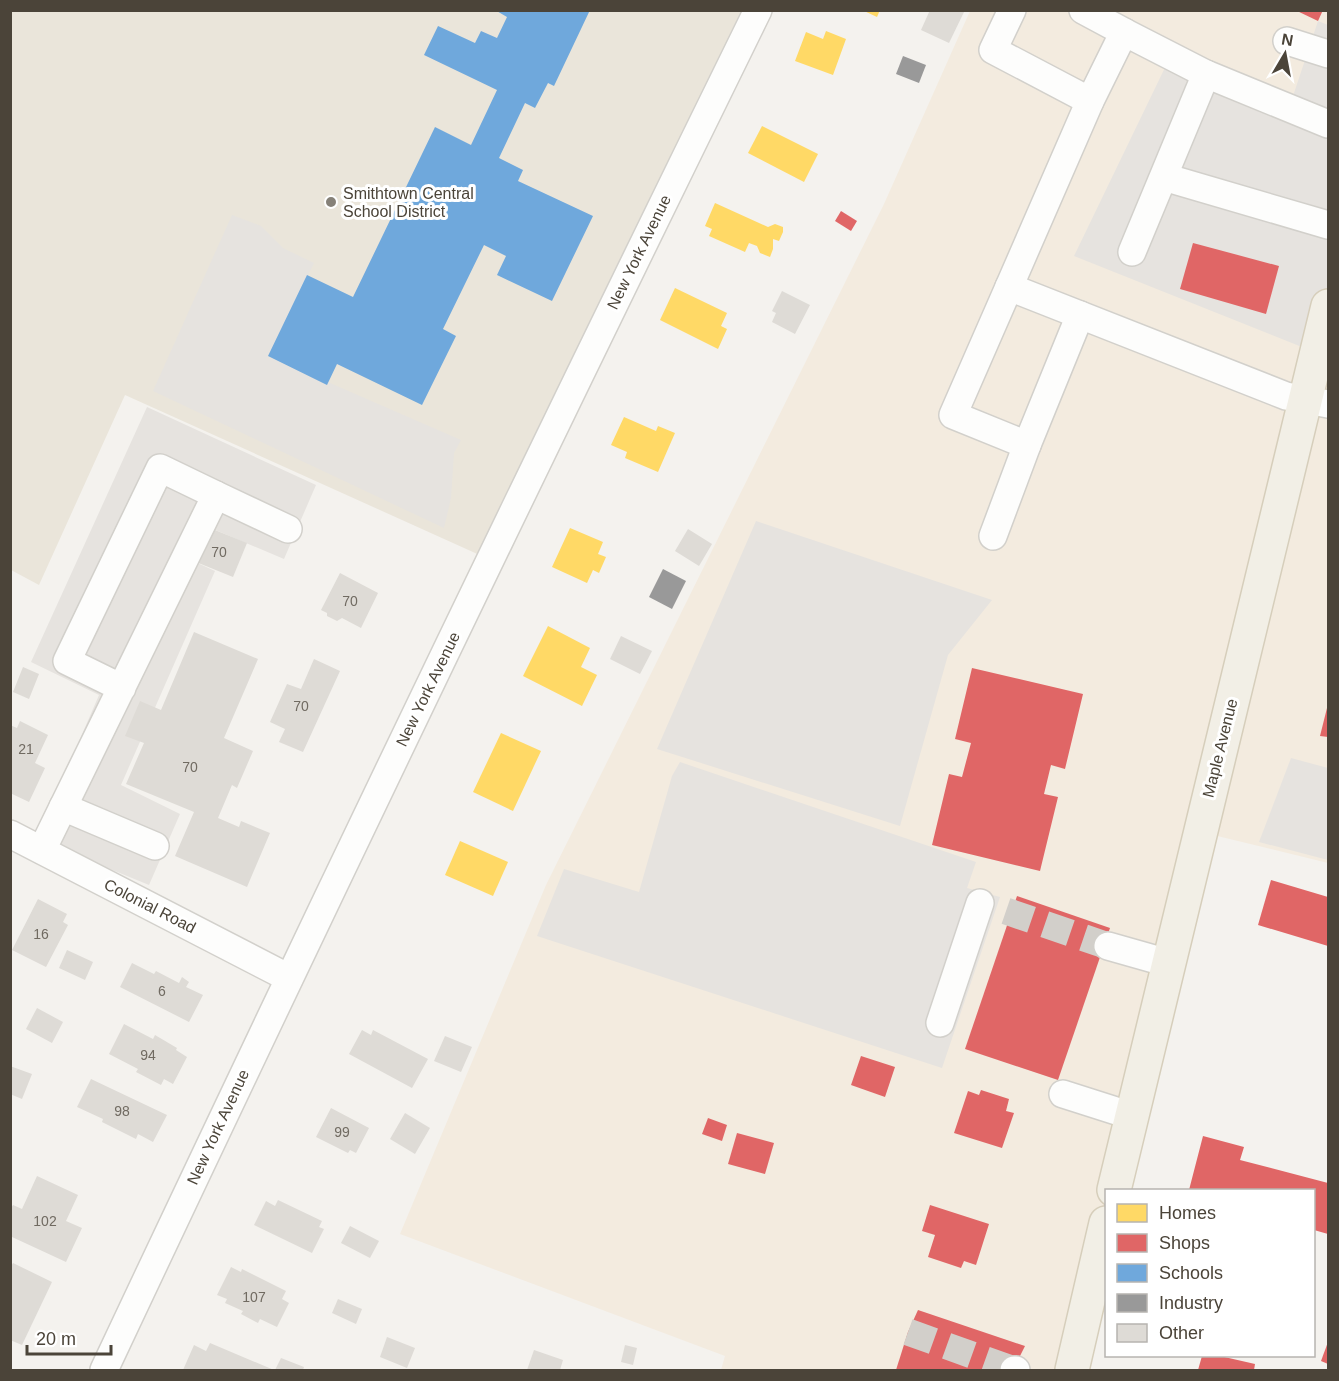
<svg xmlns="http://www.w3.org/2000/svg" width="1339" height="1381" viewBox="0 0 1339 1381" font-family="Helvetica,sans-serif">
<style>
.commercial{fill:#f3ebdf}
.education{fill:#eae5da}
.parking{fill:#e6e3df}
.homes{fill:#ffd966}
.shops{fill:#e06666}
.schools{fill:#6fa8dc}
.industry{fill:#999}
.building{fill:#dedbd6}
.lines{fill:none;stroke-linecap:round;stroke-linejoin:round}
.minor-tunnel{stroke:#d2cfca;stroke-width:27;stroke-dasharray:27 14;stroke-linecap:butt}
.minor-casing{stroke:#d2d0cb;stroke-width:30}
.major-casing{stroke:#d6cebb;stroke-width:36}
.minor{stroke:#fdfdfc;stroke-width:27}
.major{stroke:#f2efe6;stroke-width:33}
.poi-dot{fill:#868178;stroke:#fff;stroke-width:2}
.labels{text-anchor:middle;dominant-baseline:central;stroke-width:6;stroke-linejoin:round;paint-order:stroke}
.number-label{font-size:14px;fill:#706a61}
.poi-label{font-size:16px;fill:#4b4439;stroke:#fff;text-anchor:start}
.street-label{font-size:16px;fill:#4b4439;stroke:#fff}
</style>
<rect width="100%" height="100%" fill="#f4f2ee"/>
<polygon class="commercial" points="970,11 1328,11 1328,863 1205,833 1106,1190 1106,1247 1077,1370 721,1370 725,1356 400,1234 546,885 884,204"/>
<polygon class="education" points="10,11 741,11 484,557 125,395 39,585 11,570"/>
<g class="parking">
<polygon points="1318,21 1328,25 1328,309 1317,353 1074,256 1173,51 1289,108"/>
<polygon points="232,215 261,226 283,248 314,263 268,356 461,440 454,453 451,498 444,528 153,391"/>
<polygon points="147,407 316,485 284,559 206,526 191,560 215,571 121,785 180,814 149,885 37,839 99,695 31,662"/>
<polygon points="756,521 992,600 948,655 900,826 657,749"/>
<polygon points="1291,758 1328,768 1328,860 1259,842"/>
<polygon points="680,762 976,862 967,888 1000,897 942,1068 537,936 564,869 639,892 672,776"/>
</g>
<g class="homes">
<polygon points="862,10 880,10 877,17"/>
<polygon points="826,31 846,39 833,75 795,61 806,32 823,39"/>
<polygon points="762,126 818,154 804,182 748,153"/>
<polygon points="715,203 768,227 775,224 783,227 783,232 779,241 773,239 773,249 770,257 760,253 757,246 749,243 745,252 709,236 712,229 705,226"/>
<polygon points="675,288 727,313 721,326 727,329 718,349 660,320"/>
<polygon points="624,417 656,431 658,426 675,433 658,472 625,458 627,452 611,445"/>
<polygon points="570,528 603,542 598,554 606,557 599,573 593,570 587,583 552,567"/>
<polygon points="548,626 590,648 581,667 597,675 582,706 523,676"/>
<polygon points="501,733 541,751 513,811 473,792"/>
<polygon points="460,841 508,862 493,896 445,875"/>
</g>
<g class="shops">
<polygon points="1295,10 1323,10 1318,21"/>
<polygon points="841,211 857,221 851,231 835,221"/>
<polygon points="1193,243 1279,266 1266,314 1180,289"/>
<polygon points="972,668 1083,694 1065,769 1051,765 1044,794 1058,797 1040,871 932,845 949,774 962,777 971,743 955,739"/>
<polygon points="1328,704 1328,737 1320,736"/>
<polygon points="1271,880 1328,897 1328,946 1258,925"/>
<polygon points="1017,896 1110,928 1058,1080 965,1049"/>
<polygon points="861,1056 895,1067 885,1097 851,1085"/>
<polygon points="981,1090 1009,1099 1006,1111 1014,1113 1002,1148 954,1133 968,1091 979,1095"/>
<polygon points="708,1118 727,1125 722,1141 702,1134"/>
<polygon points="737,1133 774,1143 765,1174 728,1164"/>
<polygon points="1203,1136 1244,1147 1240,1160 1328,1183 1328,1234 1314,1230 1314,1190 1189,1190"/>
<polygon points="930,1205 989,1224 976,1265 964,1261 961,1268 928,1257 935,1235 922,1231"/>
<polygon points="918,1310 1025,1346 1013,1370 896,1370 908,1332"/>
<polygon points="1328,1342 1328,1364 1321,1361"/>
<polygon points="1202,1356 1220,1356 1255,1364 1254,1370 1198,1370"/>
</g>
<polygon class="schools" points="495,10 590,10 554,86 548,83 535,108 525,103 499,158 523,170 518,181 593,216 552,301 497,275 506,256 484,245 443,329 456,336 422,405 337,364 327,385 268,356 307,275 353,297 435,127 471,145 497,90 424,55 438,26 475,43 481,31 497,38 507,17"/>
<g class="industry">
<polygon points="903,56 926,65 919,83 896,74"/>
<polygon points="663,569 686,581 672,609 649,597"/>
</g>
<g class="building">
<polygon points="930,10 965,10 949,43 921,30"/>
<polygon points="782,291 810,305 795,334 772,322 776,313 772,311"/>
<polygon points="205,526 247,543 233,577 191,560"/>
<polygon points="688,529 712,544 699,566 675,551"/>
<polygon points="340,573 378,593 361,628 342,618 337,621 327,616 327,613 321,610"/>
<polygon points="194,632 258,659 224,738 253,751 237,788 232,785 218,818 239,827 241,821 270,833 247,887 175,856 194,812 126,784 144,743 125,736 140,701 161,710"/>
<polygon points="621,636 652,651 640,674 610,659"/>
<polygon points="314,659 340,671 303,752 279,742 285,729 270,722 287,684 301,689"/>
<polygon points="23,667 39,674 29,699 13,692"/>
<polygon points="20,721 48,735 35,763 45,768 29,802 10,793 10,725 17,728"/>
<polygon points="38,899 67,914 63,922 68,925 46,967 12,950"/>
<polygon points="67,950 93,962 85,980 59,968"/>
<polygon points="132,963 154,974 156,971 179,983 182,977 189,982 186,987 203,995 189,1022 120,987"/>
<polygon points="37,1008 63,1022 52,1043 26,1029"/>
<polygon points="124,1024 153,1039 155,1035 177,1048 176,1050 187,1057 173,1084 164,1079 161,1085 136,1072 138,1069 109,1054"/>
<polygon points="362,1030 371,1035 373,1030 428,1059 412,1088 349,1054"/>
<polygon points="445,1036 472,1047 461,1072 434,1061"/>
<polygon points="10,1066 32,1074 22,1099 10,1094"/>
<polygon points="91,1079 167,1115 153,1142 138,1134 136,1139 102,1122 103,1119 77,1107"/>
<polygon points="331,1108 369,1128 356,1153 350,1150 348,1153 316,1137"/>
<polygon points="405,1113 430,1128 415,1154 390,1139"/>
<polygon points="37,1176 78,1195 66,1221 82,1228 66,1262 12,1237 10,1210 13,1205 22,1209"/>
<polygon points="278,1200 322,1221 319,1227 324,1229 312,1253 254,1225 266,1201 275,1206"/>
<polygon points="350,1226 379,1241 370,1258 341,1243"/>
<polygon points="13,1263 52,1282 22,1345 10,1340 10,1268"/>
<polygon points="231,1267 241,1272 242,1269 286,1291 282,1299 289,1303 277,1327 260,1319 258,1323 241,1314 243,1311 225,1303 227,1299 217,1295"/>
<polygon points="338,1299 362,1309 356,1324 332,1313"/>
<polygon points="387,1337 415,1348 407,1368 380,1357"/>
<polygon points="210,1343 274,1370 183,1370 194,1345 206,1351"/>
<polygon points="625,1345 637,1348 633,1365 621,1362"/>
<polygon points="534,1350 563,1360 560,1370 527,1370"/>
<polygon points="281,1358 304,1367 303,1370 275,1370"/>
</g>
<g class="lines">
<g class="minor-tunnel">
<polyline points="1006,911 1108,946"/>
<polyline points="908,1332 1014,1370"/>
</g>
<defs>
<g id="minor">
<polyline points="1012,10 993,50 1090,101"/>
<polyline points="1083,10 1124,32 1090,101 1009,287 1286,396 1328,404"/>
<polyline points="1124,32 1206,74 1328,124"/>
<polyline points="1287,41 1328,54"/>
<polyline points="1164,177 1328,225"/>
<polyline points="1132,252 1206,74"/>
<polyline points="1009,287 953,415 1027,445 1080,315"/>
<polyline points="216,495 288,529"/>
<polyline points="993,536 1027,445"/>
<polyline points="63,807 155,846"/>
<polyline points="10,834 289,978"/>
<polyline points="42,850 216,495 160,468 67,661 122,688"/>
<polyline points="1108,946 1168,963"/>
<polyline points="940,1023 980,903"/>
<polyline points="1063,1094 1132,1116"/>
<path d="M104 1370C318 915 536 462 758 10"/>
<polyline points="1014,1370 1016,1370"/>
</g>
<g id="major">
<polyline points="1114,1190 1328,306"/>
<polyline points="1072,1370 1106,1223"/>
</g>
</defs>
<use href="#minor" class="minor-casing"/>
<use href="#major" class="major-casing"/>
<use href="#minor" class="minor"/>
<use href="#major" class="major"/>
</g>
<circle class="poi-dot" cx="331" cy="202" r="6"/>
<g class="labels">
<g class="number-label">
<text x="219" y="552">70</text>
<text x="350" y="601">70</text>
<text x="301" y="706">70</text>
<text x="26" y="749">21</text>
<text x="190" y="767">70</text>
<text x="41" y="934">16</text>
<text x="162" y="991">6</text>
<text x="148" y="1055">94</text>
<text x="122" y="1111">98</text>
<text x="342" y="1132">99</text>
<text x="45" y="1221">102</text>
<text x="254" y="1297">107</text>
</g>
<g class="poi-label">
<text x="343" y="193">Smithtown Central<tspan x="343" dy="18">School District</tspan></text>
</g>
<g class="street-label">
<text transform="translate(639 252) rotate(-64)">New York Avenue</text>
<text transform="translate(428 689) rotate(-64)">New York Avenue</text>
<text transform="translate(1220 748) rotate(-76)">Maple Avenue</text>
<text transform="translate(150 906) rotate(27)">Colonial Road</text>
<text transform="translate(218 1127) rotate(-65)">New York Avenue</text>
</g>
</g>
<rect width="1339" height="1381" fill="none" stroke="#4b4439" stroke-width="24"/>
<rect x="1105" y="1189" width="210" height="168" fill="#ffffff" stroke="#b7b4b0" stroke-width="1.5"/>
<rect x="1117" y="1204" width="30" height="18" fill="#ffd966" stroke="#b7b4b0" stroke-width="1.5"/>
<text x="1159" y="1219" font-size="18" fill="#4b4439">Homes</text>
<rect x="1117" y="1234" width="30" height="18" fill="#e06666" stroke="#b7b4b0" stroke-width="1.5"/>
<text x="1159" y="1249" font-size="18" fill="#4b4439">Shops</text>
<rect x="1117" y="1264" width="30" height="18" fill="#6fa8dc" stroke="#b7b4b0" stroke-width="1.5"/>
<text x="1159" y="1279" font-size="18" fill="#4b4439">Schools</text>
<rect x="1117" y="1294" width="30" height="18" fill="#999999" stroke="#b7b4b0" stroke-width="1.5"/>
<text x="1159" y="1309" font-size="18" fill="#4b4439">Industry</text>
<rect x="1117" y="1324" width="30" height="18" fill="#dedbd6" stroke="#b7b4b0" stroke-width="1.5"/>
<text x="1159" y="1339" font-size="18" fill="#4b4439">Other</text>
<g transform="translate(1285 54) rotate(10)" stroke="#ffffff" stroke-width="4.5" paint-order="stroke">
<path d="M0-4.5L10 22L0 15L-10 22Z" fill="#4b4439"/>
<text y="-9" font-size="16" font-weight="bold" text-anchor="middle" fill="#4b4439">N</text>
</g>
<path d="M27 1345v9h84v-9" fill="none" stroke="#4b4439" stroke-width="3"/>
<text x="36" y="1345" font-size="18" fill="#4b4439" stroke="#ffffff" stroke-width="4.5" paint-order="stroke">20 m</text>
</svg>
